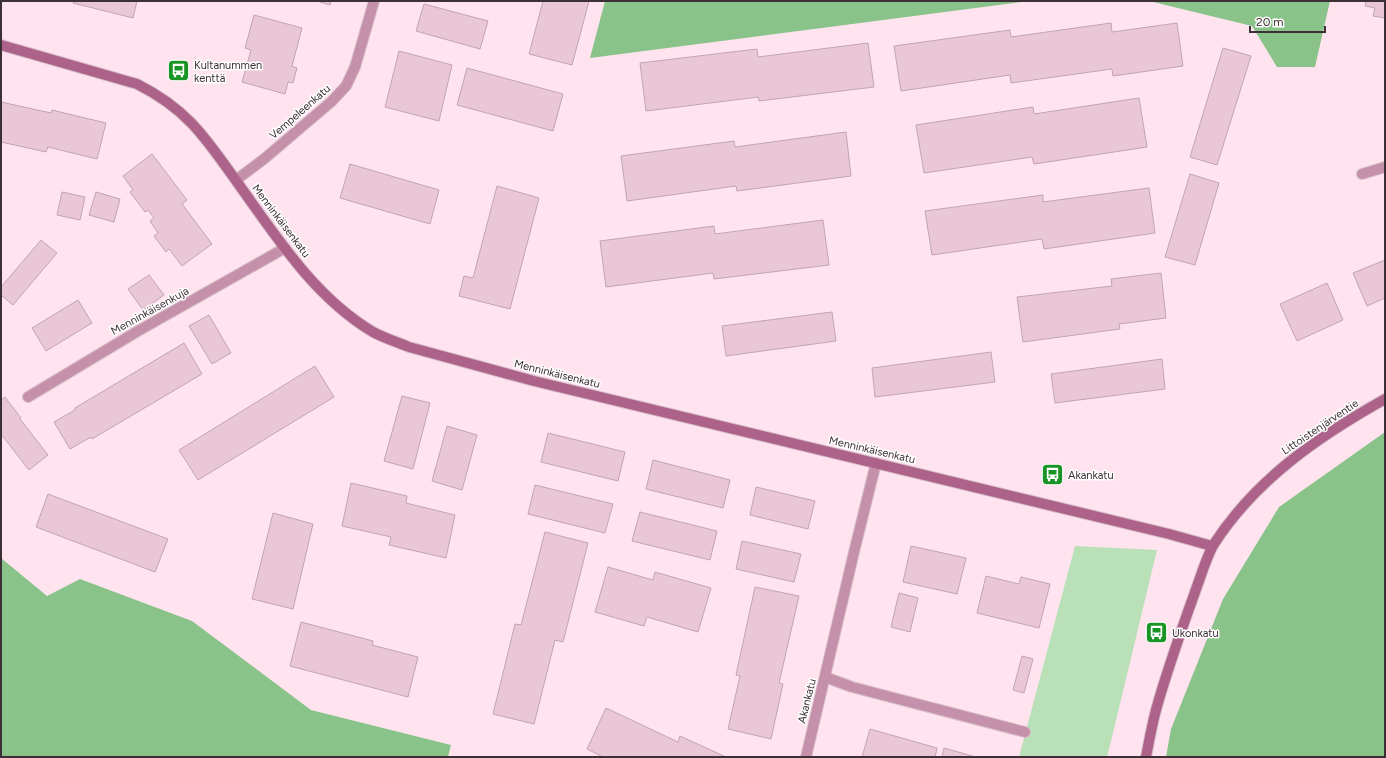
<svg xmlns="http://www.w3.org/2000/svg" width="1386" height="758" viewBox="0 0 1386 758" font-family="Figtree,sans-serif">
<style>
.green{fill:#b9e0b7}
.forest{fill:#8ac389}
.building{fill:#e9c7d7;stroke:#c3a3b2}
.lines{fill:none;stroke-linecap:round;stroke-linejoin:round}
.street-casing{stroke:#d8c0cb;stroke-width:12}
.secondary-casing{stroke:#d8c0cb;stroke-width:12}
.street{stroke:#c590aa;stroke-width:10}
.secondary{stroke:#ad6289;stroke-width:10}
.labels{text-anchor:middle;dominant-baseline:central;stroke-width:3;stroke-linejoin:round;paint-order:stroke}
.poi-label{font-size:11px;fill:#3c2f35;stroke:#fff;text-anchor:start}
.street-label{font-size:11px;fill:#3c2f35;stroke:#fff}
</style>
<rect width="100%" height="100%" fill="#ffe4f0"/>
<polygon class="green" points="1075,546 1157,550 1112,737 1107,757 1019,757"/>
<g class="forest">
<polygon points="605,1 1030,1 590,58"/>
<polygon points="1149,1 1330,1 1315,67 1277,67 1252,26"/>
<polygon points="1385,432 1385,757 1166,757 1171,729 1223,599 1279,507"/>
<polygon points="1,558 47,596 80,579 192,621 311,710 451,745 448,757 1,757"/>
</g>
<g class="building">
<polygon points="74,1 137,1 133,18 73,3"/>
<polygon points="317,1 331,1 330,5"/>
<polygon points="543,1 589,1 572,65 529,54"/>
<polygon points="1366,1 1385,1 1385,18 1373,16 1375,8 1365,6"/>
<polygon points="424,4 488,21 480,49 416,31"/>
<polygon points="254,15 302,28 292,66 297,68 293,83 288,82 285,94 242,82 251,50 245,48"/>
<polygon points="1111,23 1112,32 1177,23 1183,66 1113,76 1112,69 1011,83 1010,75 901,91 894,46 1010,30 1011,37"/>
<polygon points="868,43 874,87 759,101 758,97 646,111 640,63 757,49 758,57"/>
<polygon points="1223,48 1251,56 1217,165 1190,157"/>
<polygon points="399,51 452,65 439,121 385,107"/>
<polygon points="467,68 563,94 553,131 457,105"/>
<polygon points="1139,98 1147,147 1034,164 1032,157 924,173 916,125 1033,107 1034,114"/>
<polygon points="1,102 51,113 52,110 106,123 97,159 48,147 46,152 1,142"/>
<polygon points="846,132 851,176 737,191 736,186 627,201 621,156 734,141 735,147"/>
<polygon points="152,154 187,200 182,204 212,244 182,266 169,249 166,252 154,236 158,233 150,221 154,218 148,210 145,212 130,192 133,190 123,176"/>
<polygon points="350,164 439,190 430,224 340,198"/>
<polygon points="1190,174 1219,183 1195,265 1165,257"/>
<polygon points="497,186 539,198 510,309 459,296 464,276 473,278"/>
<polygon points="1149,188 1155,233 1044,249 1042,239 932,255 925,211 1043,195 1043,202"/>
<polygon points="62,192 85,197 80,220 57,215"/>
<polygon points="96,192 120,199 114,222 89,215"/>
<polygon points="823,220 829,265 714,279 713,273 606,287 600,241 714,226 715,234"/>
<polygon points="41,240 57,253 13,305 1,295 1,287"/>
<polygon points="1385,260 1385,298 1367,306 1353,273"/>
<polygon points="1161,273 1166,318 1119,324 1120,329 1023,342 1017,297 1112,286 1111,279"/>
<polygon points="149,275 164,295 143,310 128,289"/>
<polygon points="1327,283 1343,320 1297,341 1280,304"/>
<polygon points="78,300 92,323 46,351 32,328"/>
<polygon points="832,312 836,341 726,356 722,326"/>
<polygon points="209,315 231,353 212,364 189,326"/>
<polygon points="184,343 202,374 92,439 91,437 70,449 54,422 75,410 75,408"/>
<polygon points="991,352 995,382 875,397 872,368"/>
<polygon points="1162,359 1165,389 1055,403 1051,374"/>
<polygon points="315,366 334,397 198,480 179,450"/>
<polygon points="402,396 430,403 413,469 384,461"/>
<polygon points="5,397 21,418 20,419 48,455 29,470 1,434 1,400"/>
<polygon points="447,426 477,435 462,490 432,481"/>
<polygon points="548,433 625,452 618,481 541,462"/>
<polygon points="653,460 730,480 723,508 646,489"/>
<polygon points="351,483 407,496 406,503 455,515 446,558 389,545 391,537 342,526"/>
<polygon points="535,485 613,504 605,533 528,514"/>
<polygon points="756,487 815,501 808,529 750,515"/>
<polygon points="48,494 168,539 155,572 36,527"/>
<polygon points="640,512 717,531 710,560 632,541"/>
<polygon points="273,513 313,524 293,609 252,599"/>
<polygon points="545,532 588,543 563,642 555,640 534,724 493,714 515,624 521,625"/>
<polygon points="742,541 801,554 794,582 736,569"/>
<polygon points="911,546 966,558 957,594 903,582"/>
<polygon points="608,567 653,580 655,572 711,588 698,632 647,617 644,626 595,612"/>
<polygon points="986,576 1019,584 1021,577 1050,584 1039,628 977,613"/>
<polygon points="755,587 799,596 779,683 783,684 771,739 728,729 740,676 736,675"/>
<polygon points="899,593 918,598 910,632 891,627"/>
<polygon points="301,622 373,641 372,645 418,657 408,697 290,666"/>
<polygon points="1022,656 1033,659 1024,693 1013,690"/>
<polygon points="606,708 678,742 680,736 726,757 603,757 587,749"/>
<polygon points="870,729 937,748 935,757 862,757"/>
<polygon points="944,748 976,757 942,757"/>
</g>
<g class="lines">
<defs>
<g id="street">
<polyline points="1362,174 1385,167"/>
<polyline points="236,180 264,159 331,102 346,86 355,67 374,1"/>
<polyline points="28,397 138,331 285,248"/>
<polyline points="825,677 852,687 1025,732"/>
<polyline points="806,757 854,552 876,463"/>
</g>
<g id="secondary">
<path d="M1 45 137 84C187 109 205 137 237 182 276 236 314 297 373 332 384 338 397 342 409 347L534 381 1169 534 1212 546"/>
<path d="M1146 757C1149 741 1152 725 1156 710 1167 670 1181 631 1195 592 1200 579 1207 555 1214 544 1256 479 1319 436 1385 399"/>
</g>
</defs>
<use href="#street" class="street-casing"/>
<use href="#secondary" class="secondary-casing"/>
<use href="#street" class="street"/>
<use href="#secondary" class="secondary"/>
</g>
<defs>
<symbol id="bus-square" viewBox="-11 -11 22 22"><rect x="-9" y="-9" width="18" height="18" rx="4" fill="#1a9525" stroke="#fff"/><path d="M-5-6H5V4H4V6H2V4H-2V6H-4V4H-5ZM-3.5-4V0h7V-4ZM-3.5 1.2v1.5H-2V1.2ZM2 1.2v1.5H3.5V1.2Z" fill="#fff"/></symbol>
</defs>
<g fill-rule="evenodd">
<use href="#bus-square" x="166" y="58" width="25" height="25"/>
<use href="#bus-square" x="1040" y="462" width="25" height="25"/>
<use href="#bus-square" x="1144" y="620" width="25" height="25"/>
</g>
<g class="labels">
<g class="poi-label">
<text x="194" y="65">Kultanummen<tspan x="194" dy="13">kenttä</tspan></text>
<text x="1068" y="475">Akankatu</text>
<text x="1172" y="633">Ukonkatu</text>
</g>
<g class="street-label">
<text transform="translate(300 112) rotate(-41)">Vempeleenkatu</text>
<text transform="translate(281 221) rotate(53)">Menninkäisenkatu</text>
<text transform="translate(150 311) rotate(-29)">Menninkäisenkuja</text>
<text transform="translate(557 374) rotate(14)">Menninkäisenkatu</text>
<text transform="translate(1320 427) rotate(-34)">Littoistenjärventie</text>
<text transform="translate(872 450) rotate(13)">Menninkäisenkatu</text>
<text transform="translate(807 701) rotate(-76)">Akankatu</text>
</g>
</g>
<rect width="1386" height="758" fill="none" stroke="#3c2f35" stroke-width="4"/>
<path d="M1250 26v6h75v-6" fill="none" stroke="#3c2f35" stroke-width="2"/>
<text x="1256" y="26" font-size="12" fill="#3c2f35" stroke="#ffffff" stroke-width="3" paint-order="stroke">20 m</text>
</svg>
